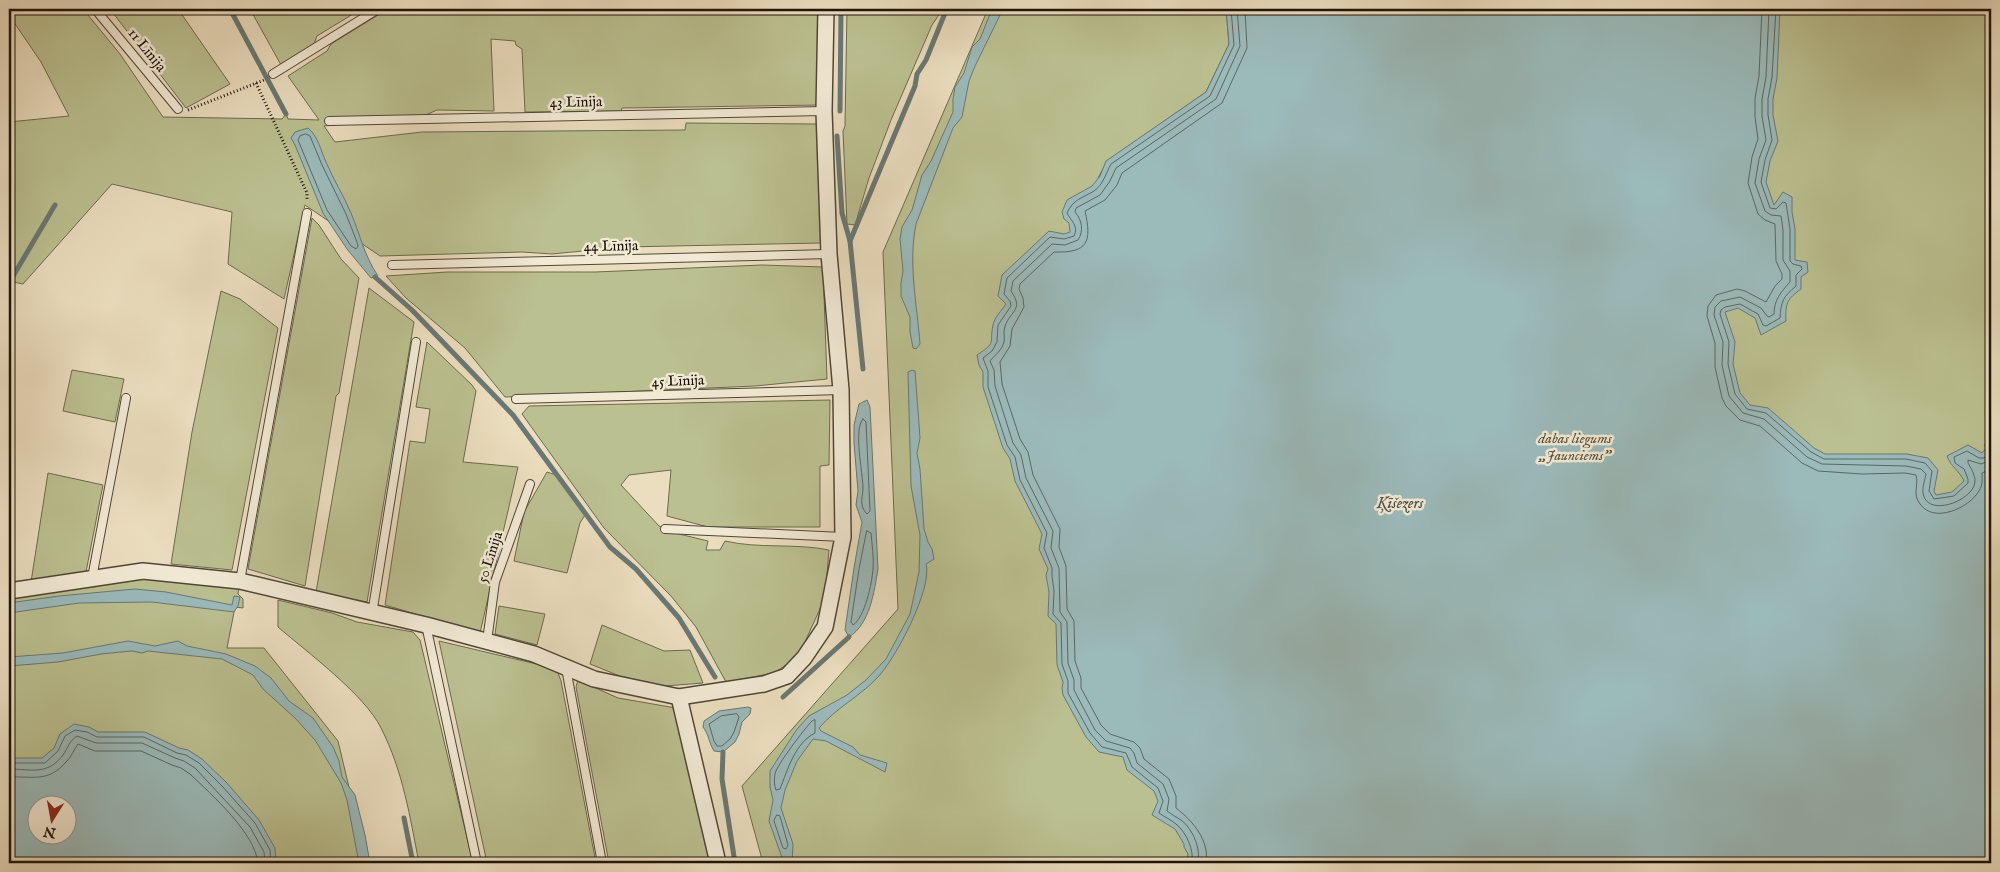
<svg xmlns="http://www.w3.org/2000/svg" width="2000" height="872" viewBox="0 0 2000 872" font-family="'IM FELL English',serif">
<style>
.green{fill:#bbc090;stroke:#6c6a4e;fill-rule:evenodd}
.water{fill:#9bbaba;stroke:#697874;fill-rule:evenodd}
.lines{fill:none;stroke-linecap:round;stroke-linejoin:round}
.shore{stroke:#5c6762;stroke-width:1}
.stream{stroke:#697874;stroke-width:5}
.service-casing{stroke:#514638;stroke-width:10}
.minor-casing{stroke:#514638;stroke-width:18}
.path{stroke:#1e140b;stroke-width:3;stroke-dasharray:1 2.5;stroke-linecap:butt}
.service{stroke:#f2ead5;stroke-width:8}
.minor{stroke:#f2ead5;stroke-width:15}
.labels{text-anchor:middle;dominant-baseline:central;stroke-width:5;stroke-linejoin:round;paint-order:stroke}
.street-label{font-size:15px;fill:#1e140b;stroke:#f2ead5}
.park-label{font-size:15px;font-style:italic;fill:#55503a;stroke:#f2ead5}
.water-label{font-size:16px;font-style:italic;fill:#4a4e48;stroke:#f2ead5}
</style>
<rect width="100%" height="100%" fill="#ebdebf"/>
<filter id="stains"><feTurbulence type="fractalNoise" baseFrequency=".004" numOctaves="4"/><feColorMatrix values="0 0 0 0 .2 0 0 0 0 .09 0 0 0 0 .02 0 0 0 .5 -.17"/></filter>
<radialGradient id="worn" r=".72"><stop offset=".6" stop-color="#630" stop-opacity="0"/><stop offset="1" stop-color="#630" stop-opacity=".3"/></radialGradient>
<g class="green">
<polygon points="9,9 83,9 120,54 163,117 282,119 286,114 288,119 319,120 288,76 327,51 331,44 388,9 818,9 819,105 622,108 621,111 525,112 522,49 516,45 515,41 491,39 494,111 437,110 421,117 324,126 335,142 422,132 685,130 686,123 818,124 821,243 624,247 552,254 522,252 380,256 305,205 284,299 228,264 232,212 112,184 23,284 9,281 9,122 69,116 41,62 9,15"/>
<polygon points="110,9 178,9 230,84 186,108"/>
<polygon points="250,9 361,9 317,36 314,44 281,65"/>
<polygon points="847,9 943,9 932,25 891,120 869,178 855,225 847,224 843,131 845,126"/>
<polygon points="988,9 1226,9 1229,44 1206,92 1107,161 1098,178 1558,9 1991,9 1991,863 763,863 742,786 898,609 883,252"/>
<polygon points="312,218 319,225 341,259 359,278 339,393 336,396 305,586 248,569"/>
<polygon points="762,265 823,267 827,379 755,386 505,397 465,348 406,298 386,276 447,272 595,272"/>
<polygon points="369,288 414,322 367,602 316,592"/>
<polygon points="221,291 240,299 278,328 232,570 171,564 192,432"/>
<polygon points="427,342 472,385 476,391 463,462 518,467 480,633 385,605 410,441 425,443 430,409 416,407"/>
<polygon points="72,370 124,379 115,422 63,411"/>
<path d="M830 400 829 465 820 466V527H708L667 516 671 470 629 475 621 485 659 526 679 534 708 541 706 550H720L725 541C759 549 795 543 829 550L825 598 798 657 774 673 726 682 696 627 671 596 604 528 522 414 529 406Z"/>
<polygon points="547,472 556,475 585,515 580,523 567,573 514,561 524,512"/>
<polygon points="48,473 103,485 86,572 31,582"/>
<path d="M123 573 239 587 238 594 243 599V608L235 607 227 648H264L338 741 367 863H9V594ZM38 804H68V834H38Z"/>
<path d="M278 600 332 613 357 622 413 632 420 640 473 863H419C410 817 403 771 381 728 365 695 307 652 278 627Z"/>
<polygon points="499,606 545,614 537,645 495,634"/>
<polygon points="602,625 664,651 690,650 703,683 652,687 637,683 590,664"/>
<polygon points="439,641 549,667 558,673 561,681 596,863 487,863"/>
<polygon points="578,680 618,698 676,708 712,863 609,863 576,687"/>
</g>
<g class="water">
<path d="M992 9H1003L975 66 969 81 962 117 953 128 916 224C908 263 917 304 920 344L916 349 913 348 910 332V317L901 296V283L903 271 900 239 902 227 912 210 922 175 931 161 953 112V99L955 87 964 73 972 47 980 39Z"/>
<path d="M1226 9H1780L1777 78 1773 99V115L1778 141 1770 161 1766 182 1774 205 1783 192 1792 197V212L1795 229V260L1807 262 1808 272 1801 277V289C1787 299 1785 304 1786 321L1761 335 1755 318 1738 308 1725 312 1735 342 1733 364 1740 393 1750 405 1768 408 1814 448 1825 454H1907L1928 458 1938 470 1934 491 1936 495 1952 492 1964 481C1959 470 1951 467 1947 456L1968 445 1982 453 1986 448 1984 445 1991 438V863H1181H1187L1188 854 1184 847V844L1175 829 1152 815 1158 801 1154 791 1127 770 1123 757 1099 752 1086 737 1063 695 1062 688 1063 682 1057 665 1056 624 1048 616 1049 592 1046 575 1048 569 1039 549 1042 534 1015 481 1010 459 1003 448 983 387V372L979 365 977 355C997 342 989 344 993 325 994 318 1002 310 1006 304L998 296 1002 275 1049 231 1064 234 1070 232 1069 223 1064 219 1062 212 1067 200 1092 186 1100 176 1106 161 1206 92 1229 44Z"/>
<path d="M308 128C318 136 321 151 326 162 333 179 344 196 351 213 361 237 364 255 378 276L371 278 347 249 323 213 295 145 291 138 295 132Z"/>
<path d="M912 370 915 371 920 438 917 453 920 469 924 529 928 542 932 549 934 559 926 564C933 588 895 660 877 678 859 697 836 708 819 728L821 731 853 747 860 755 887 763 885 772 826 741 813 739 797 761 785 790 781 808 793 844 792 863H784L769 821 773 800 770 787V771L797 729 809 716 847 695 866 680 886 659 910 614 919 572 920 535 911 486 908 372Z"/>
<path d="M867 400 870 407 878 569C874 592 870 624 849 637L845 630 854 568 862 522 856 505 858 491 854 443V425L859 404Z"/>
<polygon points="135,589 166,592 232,605 234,596 240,597 238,606 234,612 152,602 79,603 9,613 9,603 59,596"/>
<polygon points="128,641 155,646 178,641 187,646 226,654 255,666 271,678 289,701 313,718 333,747 339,761 342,777 355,795 365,835 370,863 359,863 347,800 341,783 315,740 295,718 263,689 253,675 222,659 148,651 142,653 132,651 101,654 58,662 9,666 9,657 63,653"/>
<path d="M748 707 751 708 750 714 742 722 739 734 735 742 723 752 714 751C709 743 709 735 703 727L704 721 719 711Z"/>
<path d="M74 724 89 727 98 732H145L179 748 188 750 202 759 226 782 259 820 275 848 276 863H9V758H42L54 748 60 734ZM38 804H68V834H38Z"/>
</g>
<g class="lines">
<g class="shore">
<path d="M1762 9 1759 76 1755 98V117L1758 139 1752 157 1748 183 1758 214 1765 220 1775 224 1776 261 1782 274V279L1775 286 1766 302 1745 291 1737 289 1716 295 1708 306 1707 316 1715 343V367L1722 398 1726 406 1740 420 1760 426 1802 463 1818 471 1862 474 1905 473 1916 475C1919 485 1912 494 1920 504 1934 524 1969 508 1979 491 1983 485 1982 479 1982 473L1991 469"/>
<path d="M1769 9 1766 77 1762 99V116L1766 140 1759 159 1755 183 1765 211 1771 215 1781 216 1783 230V260L1790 271V282C1781 292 1774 300 1774 314L1769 317 1767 316 1761 308 1740 297 1721 301 1715 307 1714 315 1723 342 1722 365 1729 396 1743 413 1764 419 1807 457 1822 464 1906 466 1921 469 1926 474C1925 480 1922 487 1923 493 1927 519 1975 500 1975 481 1975 475 1971 468 1968 463V460L1981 464 1991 460"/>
<path d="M1776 9 1772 77 1768 99V115L1772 140 1765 160 1761 182 1770 208 1776 209 1783 202 1786 203 1790 229V261L1793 264 1801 266 1802 269 1796 275V286C1783 297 1781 301 1780 318L1766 326 1763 325 1758 314 1740 304 1725 307 1721 310 1720 314 1729 342 1728 364 1735 394 1747 409 1766 413 1811 452 1824 459H1906L1925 463 1932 471 1929 491 1934 499 1954 496 1968 483V479L1964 469 1955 463 1954 457 1967 451 1979 458H1984L1990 451 1991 443"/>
<polygon points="306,134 310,136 322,165 346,214 357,242 358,246 356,249 351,246 327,210 298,140 300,136"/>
<path d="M863 419 866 422 870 511 867 514C865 512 862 508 862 504 861 499 863 494 863 488 863 473 853 429 863 419Z"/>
<path d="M867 531 871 533C872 545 874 558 873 569 872 583 865 617 853 625L851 622 859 569Z"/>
<polygon points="737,714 739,717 734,732 730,739 722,746 717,746 714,741 709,724 721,716"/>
<path d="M815 720V733C795 743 788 769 780 789L776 790C774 785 774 779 775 774 776 766 805 728 812 721Z"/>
<polyline points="9,763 45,763 58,751 65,736 75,730 87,732 97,737 144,737 177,753 186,755 199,763 222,786 255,823 270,850 271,863"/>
<path d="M9 769C31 769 47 776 63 755 68 748 69 741 77 736L96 743H142L175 758 184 761 195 768 250 827 264 852 265 863"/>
<path d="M9 777C34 776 48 783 67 761 72 756 74 749 78 744L95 751H141L172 765 181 768 190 774C212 795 255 833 258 863"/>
<polygon points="777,815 780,816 788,845 786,849 783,848 774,821"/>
<path d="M1192 863C1194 850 1187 833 1176 824 1171 820 1165 817 1159 813L1163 801 1158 788 1132 767 1126 753 1102 747 1090 733 1068 693V681L1062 664 1061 623 1053 614 1054 591 1052 576V568L1044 548 1047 533 1020 480 1015 457 1007 445 988 387V371L983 358 992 351 997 342 998 325 1011 306 1010 301 1004 294 1007 278 1050 237 1064 239 1074 236C1079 226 1071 221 1067 213 1073 199 1083 198 1094 191 1103 185 1106 173 1111 164L1210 96 1234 45 1231 9"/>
<path d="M1198 863C1201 849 1193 829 1181 820 1176 817 1171 814 1167 811L1169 799 1163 784 1137 763 1134 753 1130 748 1106 741 1095 730 1074 690V680L1068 663 1067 622 1060 612 1059 568 1051 548 1053 531 1026 478 1021 455 1013 443 995 386 994 370 990 361C995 355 1002 350 1004 342 1005 337 1003 331 1005 326 1011 310 1024 310 1011 291L1013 281 1052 244 1065 245 1078 240C1084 231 1082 220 1075 212L1076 208 1100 195 1110 181 1116 168 1216 99 1240 46 1237 9"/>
<path d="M1206 863C1210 841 1193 821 1176 808V796L1169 779 1144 759 1140 748 1134 742 1110 734 1101 725 1081 688V678L1075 661 1074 621 1067 609 1066 566 1059 547 1060 529 1033 475 1028 452 1020 439 1002 384 1000 362 1010 346 1012 329 1024 307 1023 298 1019 289 1020 284 1054 252C1088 253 1092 242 1085 211L1105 200 1117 185 1122 173 1222 103 1247 48 1245 9"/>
</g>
<g class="stream">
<polyline points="230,9 286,114"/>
<polyline points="840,111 841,9"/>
<polyline points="837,136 842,213 850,241"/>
<polyline points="375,277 412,310 513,415 610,547 636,569 679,618 715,677"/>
<polyline points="9,283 55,205"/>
<polyline points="863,369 850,241 915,86 917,74 926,60 945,13 948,9"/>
<polyline points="783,697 849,637"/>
<polyline points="723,752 722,779 735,863"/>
<polyline points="404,818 413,863"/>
</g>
<defs>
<g id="service">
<polyline points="95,9 178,109"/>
<polyline points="273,74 378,9"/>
<polyline points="329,121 824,111"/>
<polyline points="392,265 829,254"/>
<polyline points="516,399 841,390"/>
<polyline points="665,529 843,537"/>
<polyline points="92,578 126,398"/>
<polyline points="240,581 307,213"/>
<polyline points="372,614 416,342"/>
<polyline points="426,625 477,863"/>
<polyline points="487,641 495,582 530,484"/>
<polyline points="566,668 602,863"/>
</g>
<g id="minor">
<polyline points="9,591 143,571 240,581 426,625 534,654 594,679 679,697 764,684 787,676 804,658 825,627 843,537 841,390 829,254 824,111 826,9"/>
<polyline points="679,697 718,863"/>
</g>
</defs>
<use href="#service" class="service-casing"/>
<use href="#minor" class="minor-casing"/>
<g class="path">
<polyline points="256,83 307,193 307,201"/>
<polyline points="188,110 264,80"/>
</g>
<use href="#service" class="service"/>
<use href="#minor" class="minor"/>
</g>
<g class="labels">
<g class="street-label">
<text transform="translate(147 50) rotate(51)">11 Līnija</text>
<text transform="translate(576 102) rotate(-1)">43 Līnija</text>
<text transform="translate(611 246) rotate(-1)">44 Līnija</text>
<text transform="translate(678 381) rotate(-2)">45 Līnija</text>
<text transform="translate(490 557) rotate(-72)">50 Līnija</text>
</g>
<g class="park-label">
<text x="1575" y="438">dabas liegums<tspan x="1575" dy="17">„Jaunciems”</tspan></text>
</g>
<g class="water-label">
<text x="1400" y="504">Ķīšezers</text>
</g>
</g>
<rect width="2000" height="872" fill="none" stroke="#ebdebf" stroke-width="30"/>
<rect x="10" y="10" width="1980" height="852" fill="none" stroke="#1e140b" stroke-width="2.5"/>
<rect x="15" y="15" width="1970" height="842" fill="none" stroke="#1e140b"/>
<g transform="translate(52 820) rotate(191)"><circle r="24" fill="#f2ead5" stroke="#9d9484"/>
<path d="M0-4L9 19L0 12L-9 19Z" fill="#8f2418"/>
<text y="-8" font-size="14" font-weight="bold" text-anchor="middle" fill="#1e140b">N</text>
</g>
<rect width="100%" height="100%" filter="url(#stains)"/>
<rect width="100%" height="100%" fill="url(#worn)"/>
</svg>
